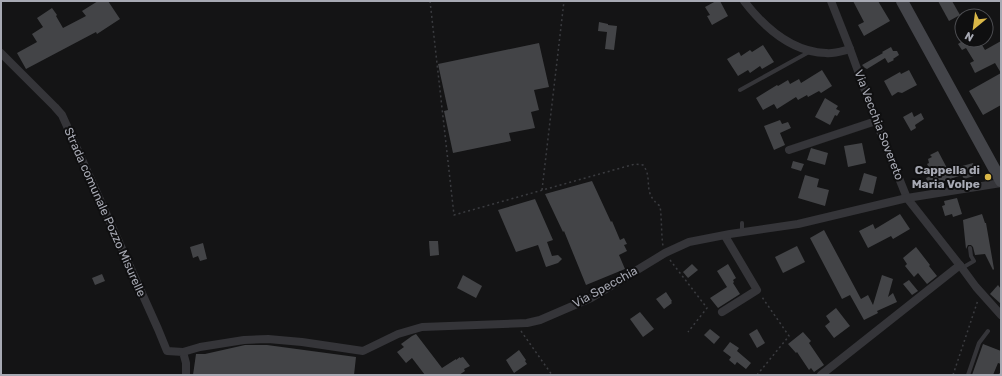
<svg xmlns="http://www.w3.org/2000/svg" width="1002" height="376" viewBox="0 0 1002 376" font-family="Rubik,sans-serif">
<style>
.building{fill:#434447}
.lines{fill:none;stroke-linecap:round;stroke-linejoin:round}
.path{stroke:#3b3c40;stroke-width:1.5;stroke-dasharray:2 3;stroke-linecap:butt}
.service{stroke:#353539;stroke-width:4}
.minor{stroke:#353539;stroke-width:8}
.secondary{stroke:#434449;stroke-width:12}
.poi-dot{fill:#dab747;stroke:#0f0f10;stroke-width:1.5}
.labels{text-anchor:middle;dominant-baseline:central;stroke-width:4;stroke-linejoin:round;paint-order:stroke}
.street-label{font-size:12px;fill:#a7a9b3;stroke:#0f0f10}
.poi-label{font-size:12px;font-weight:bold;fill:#a7a9b3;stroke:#0f0f10;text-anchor:end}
</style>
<rect width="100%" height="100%" fill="#141415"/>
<g class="building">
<polygon points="98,1 108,1 120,19 97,34 96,32 26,69 17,53 37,42 32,34 43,27 37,18 52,8 57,15 56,16 63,28 86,16 82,11"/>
<polygon points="716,1 720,1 728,16 712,25 707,16 710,15 705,7"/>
<polygon points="853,1 878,1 890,21 864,36 858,25 864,22"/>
<polygon points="938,1 952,1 960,15 949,21"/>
<polygon points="599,22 608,24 608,25 617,26 614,50 605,49 607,32 598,31"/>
<polygon points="964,40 979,40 985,50 1001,41 1001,105 983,115 969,91 1001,73 995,63 975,73 970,63 974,61 966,48 962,50 958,44"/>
<polygon points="539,43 549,87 534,90 539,110 531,112 535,128 509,133 511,141 453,153 444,111 448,110 438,64"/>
<polygon points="763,45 774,62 762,69 760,66 750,73 748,70 738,76 727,59 739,52 741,56 750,50 752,52"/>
<polygon points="891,47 893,51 897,51 899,55 893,59 894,60 888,63 885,58 867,69 865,68 862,65 883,53 882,52"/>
<polygon points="822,70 832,86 821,93 819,91 808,97 807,95 798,100 796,97 777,109 774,104 763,110 756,98 777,85 778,86 788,80 790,84 799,79 801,83"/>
<polygon points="909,70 917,85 902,93 898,92 892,96 884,81 900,72 901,74"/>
<polygon points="825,98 838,106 836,109 840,111 837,116 835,115 830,125 815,117"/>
<polygon points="912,112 914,117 921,113 924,119 915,125 916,128 911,131 903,117"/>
<polygon points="780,120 782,124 788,122 791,128 780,133 785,145 774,150 764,126"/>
<polygon points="862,143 866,163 848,167 844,146"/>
<polygon points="811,148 828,153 825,165 807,160"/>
<polygon points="938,151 948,170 973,163 977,175 964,179 962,175 929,186 926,178 933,175 927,164 929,163 928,159 932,157 930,155"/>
<polygon points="793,161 804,164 801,171 791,168"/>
<polygon points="864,173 877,177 873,194 859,190"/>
<polygon points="805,175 819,179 817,187 829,190 825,206 798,198"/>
<polygon points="592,181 611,222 612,221 620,240 624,238 627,244 624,245 627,251 619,255 625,269 586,285 564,231 563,232 545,194"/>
<polygon points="957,198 962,214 953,217 952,214 945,216 942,206 945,205 944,201"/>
<polygon points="535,199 553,240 547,242 552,256 558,255 562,259 558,263 546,267 538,245 516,252 498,210"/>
<polygon points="900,214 910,229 893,239 891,236 868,248 859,231 873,224 875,229"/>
<polygon points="982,214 985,223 986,223 994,269 993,270 985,254 975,255 973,247 971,245 968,245 966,249 963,220"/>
<polygon points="824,230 861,299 868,295 873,305 882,275 893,279 888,297 893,293 897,302 877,311 878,313 864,320 850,295 842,299 810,238"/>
<polygon points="429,241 438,241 439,255 430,256"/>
<polygon points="203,243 207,259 200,261 198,256 193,258 190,247"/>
<polygon points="797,246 805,262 783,273 775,257"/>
<polygon points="916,247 930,265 929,266 937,276 927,284 918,273 914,277 905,266 907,264 903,258"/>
<polygon points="692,264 698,270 688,278 683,272"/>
<polygon points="728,264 736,278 733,280 734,282 733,283 740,294 718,308 710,298 727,287 717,271"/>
<polygon points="102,274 105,281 95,285 92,278"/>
<polygon points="463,275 482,286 476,298 457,288"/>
<polygon points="909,280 918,291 912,295 903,284"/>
<polygon points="998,285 1001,289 1001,304 990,294"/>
<polygon points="666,292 672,301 671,302 672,303 664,309 656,299"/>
<polygon points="836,308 850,326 834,338 825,326 830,322 826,316"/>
<polygon points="640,312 654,329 643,337 630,319"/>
<polygon points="710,329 720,337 714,344 704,335"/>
<polygon points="757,329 765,343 757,348 749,334"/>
<polygon points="803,332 811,341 809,343 824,365 814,372 811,368 809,370 797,352 796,353 788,344"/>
<polygon points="416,334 442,368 456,359 456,360 460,357 460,358 463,357 470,366 464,369 465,371 459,375 425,375 412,358 406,363 397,352 404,347 401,344 412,336"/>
<polygon points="730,342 739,348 737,351 751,363 746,369 737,362 735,365 729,360 731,357 723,351"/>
<polygon points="983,344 1001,351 1001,364 998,363 993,375 972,375"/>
<polygon points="245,345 267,345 356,357 354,375 193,375 196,354 205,354"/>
<polygon points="519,350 526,360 525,361 527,364 514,373 506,360"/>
</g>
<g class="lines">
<g class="path">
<path d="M430 1 454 215 635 164 643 165C654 179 641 192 660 206 662 219 661 233 663 246"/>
<polyline points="542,190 564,1"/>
<polyline points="670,260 707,308 688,332"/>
<polyline points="521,331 552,375"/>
<polyline points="757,375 789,336 762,297"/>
<polyline points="953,375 978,300"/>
<polyline points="999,375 1001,371"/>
</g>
<g class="service">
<polyline points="740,90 809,52"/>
<polyline points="742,232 742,223"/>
<polyline points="962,268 974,261 971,256 970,248"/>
<polyline points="968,375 979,343 988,331"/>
</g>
<g class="minor">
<path d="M744 1C764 27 791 52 826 53 834 54 842 51 850 49"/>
<polyline points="831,1 850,49 876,121 907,198 962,268 976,287 1001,315"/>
<polyline points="1,53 55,107 62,115 158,329 167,351 183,352 186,363 186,375"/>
<polyline points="789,150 876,121"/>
<polyline points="722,312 757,290 725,236"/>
<polyline points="183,352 200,347 244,340 268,339 302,342 363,351 398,334 422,327 527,323 540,320 591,298 665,253 689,242 730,234 798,224 907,198 1001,183"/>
<polyline points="821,375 960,265"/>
</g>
<polyline class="secondary" points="902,1 1001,181"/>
</g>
<circle class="poi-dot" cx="988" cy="177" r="4"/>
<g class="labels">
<g class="street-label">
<text transform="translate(879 125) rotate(69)">Via Vecchia Sovereto</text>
<text transform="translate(105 212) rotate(66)">Strada comunale Pozzo Misurelle</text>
<text transform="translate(605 287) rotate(-29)">Via Specchia</text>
</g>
<g class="poi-label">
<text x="980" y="170">Cappella di<tspan x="980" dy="14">Maria Volpe</tspan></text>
</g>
</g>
<rect width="1002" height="376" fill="none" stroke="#a7a9b3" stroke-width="4"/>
<g transform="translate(974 28) rotate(209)"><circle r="19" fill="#0f0f10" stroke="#4c4d51"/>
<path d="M0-3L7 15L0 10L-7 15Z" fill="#dab747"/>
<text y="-6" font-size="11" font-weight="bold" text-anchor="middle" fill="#a7a9b3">N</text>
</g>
</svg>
